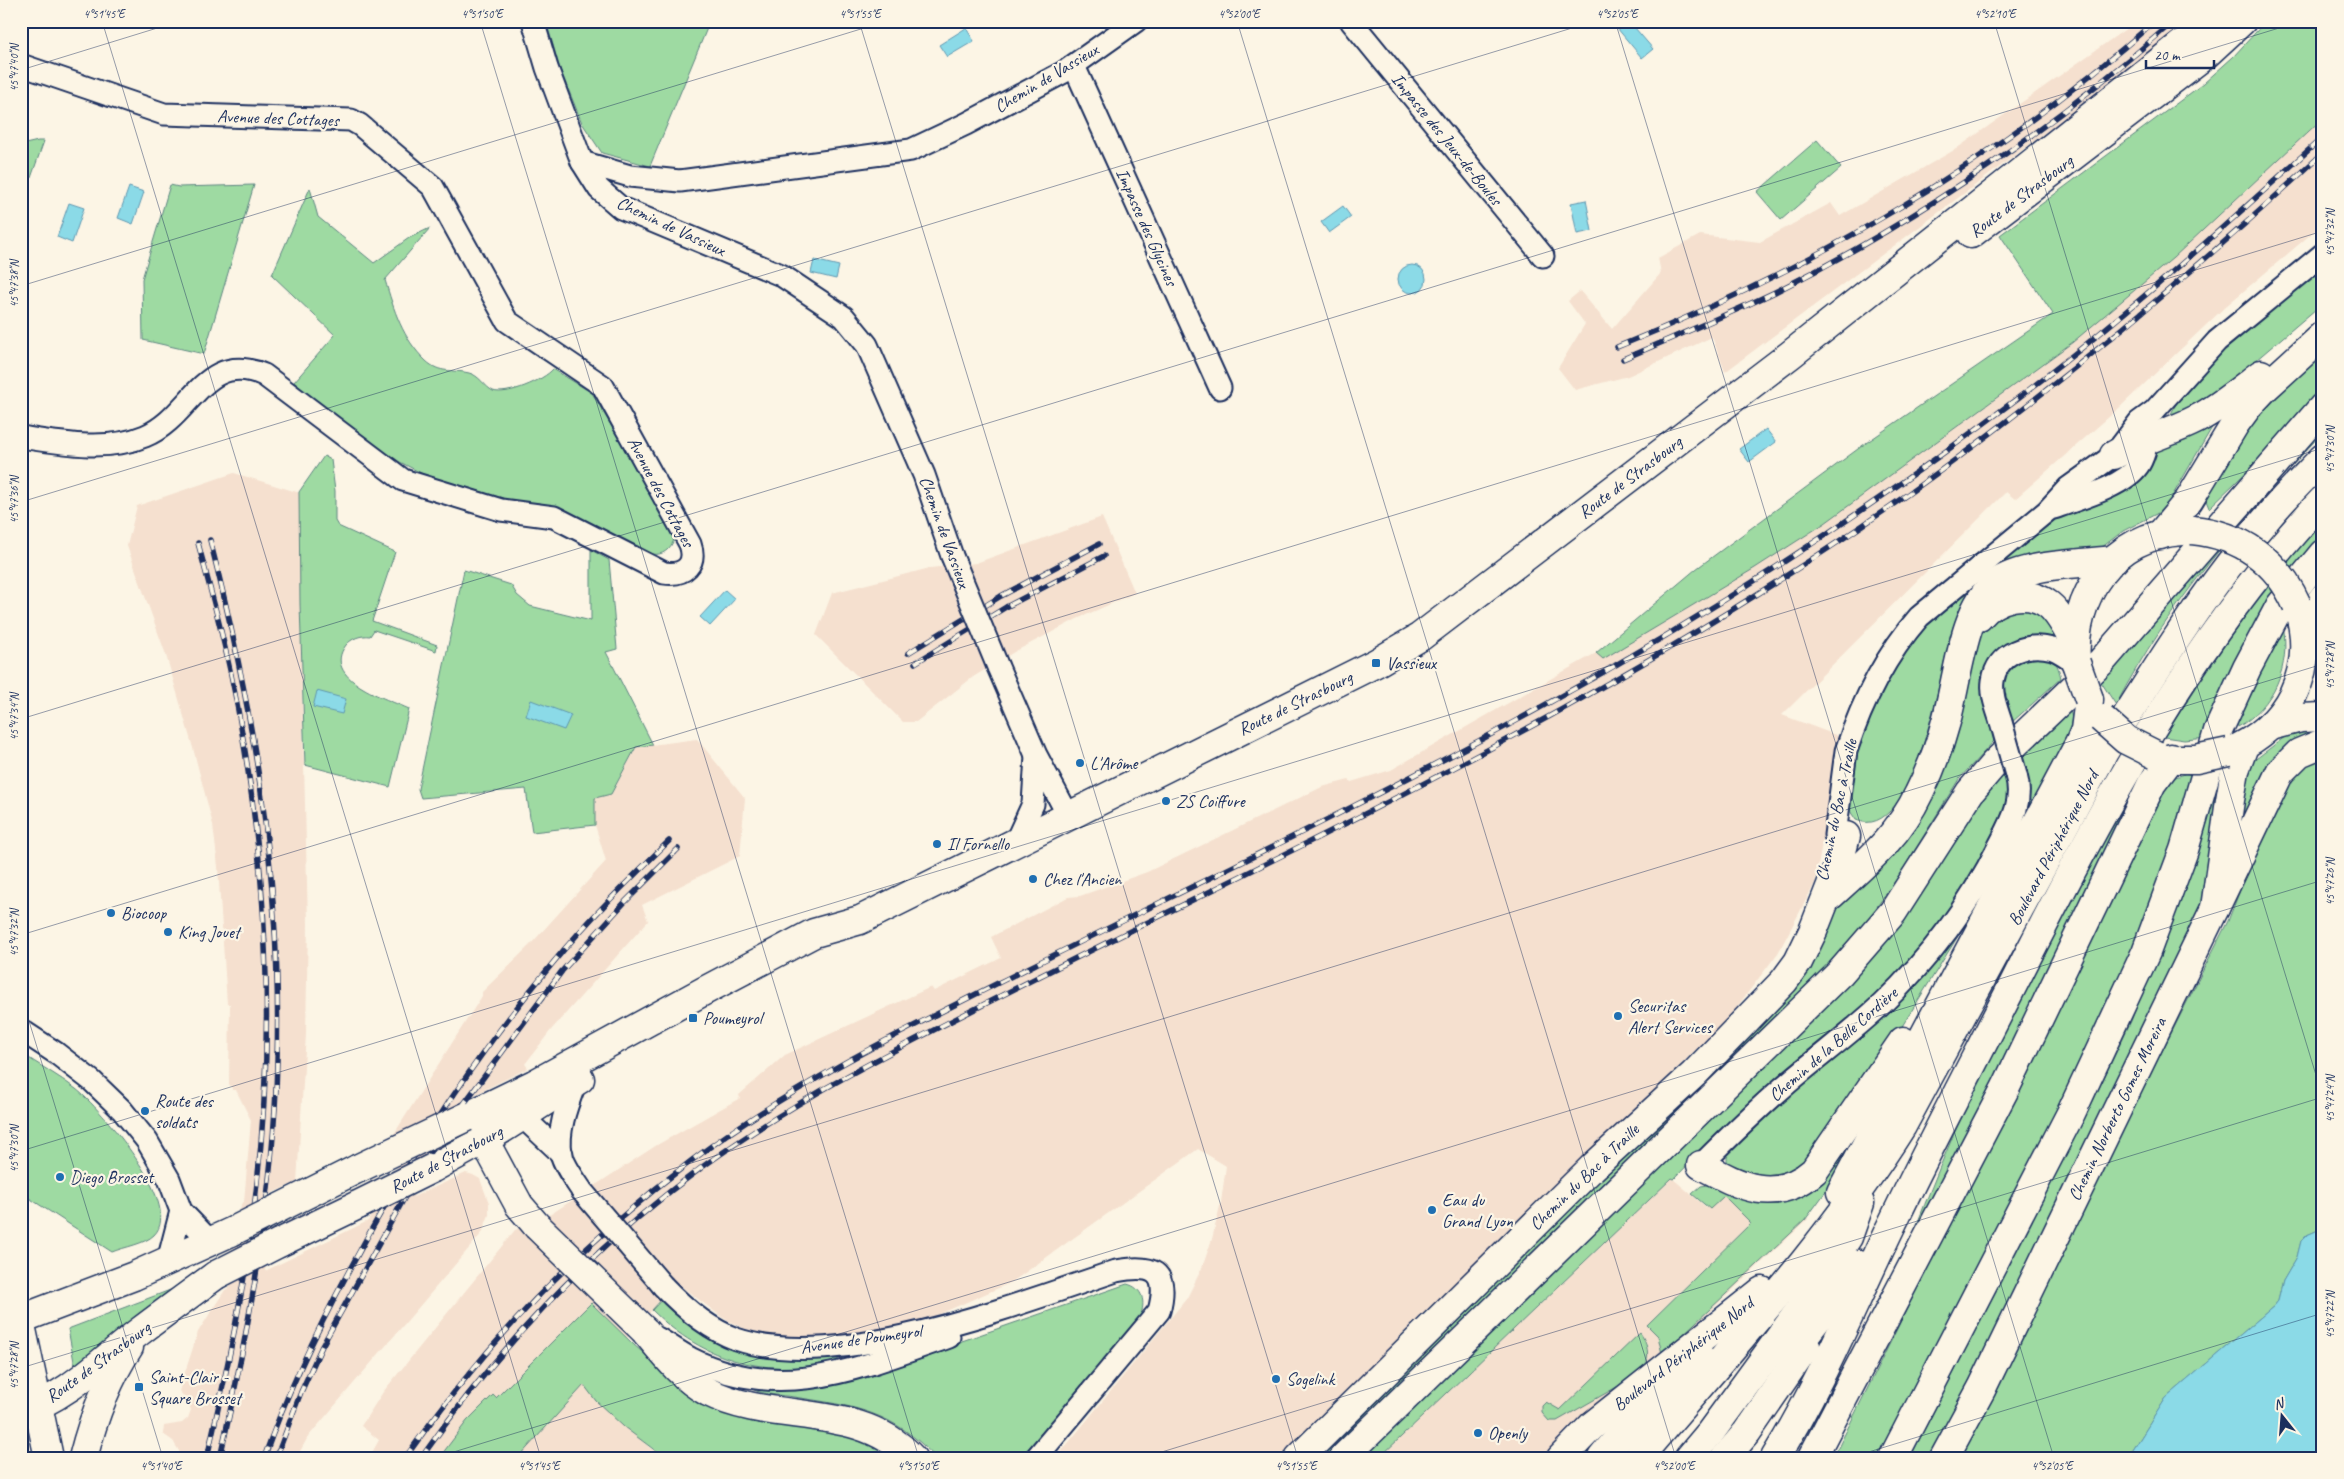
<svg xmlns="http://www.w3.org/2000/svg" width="2344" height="1479" viewBox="0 0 2344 1479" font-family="Caveat,sans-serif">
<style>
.built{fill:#f5e0cf}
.green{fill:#9edaa2;stroke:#5c8480}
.water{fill:#8bdae7;stroke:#5e96b0}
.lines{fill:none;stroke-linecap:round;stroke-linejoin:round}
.minor-casing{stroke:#1b2f5e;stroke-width:25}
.secondary-casing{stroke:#1b2f5e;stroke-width:31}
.primary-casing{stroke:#1b2f5e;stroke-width:31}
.trunk-casing{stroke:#1b2f5e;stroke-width:31}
.minor{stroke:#fcf5e5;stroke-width:21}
.secondary{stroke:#fcf5e5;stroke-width:28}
.primary{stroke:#fcf5e5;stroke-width:28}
.trunk{stroke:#fcf5e5;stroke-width:28}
.rail-casing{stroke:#1b2f5e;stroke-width:5.5}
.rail{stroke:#fcf5e5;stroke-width:4;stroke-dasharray:11;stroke-linecap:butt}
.minor-bridge-casing{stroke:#1b2f5e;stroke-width:25;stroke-linecap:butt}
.secondary-bridge-casing{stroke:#1b2f5e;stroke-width:31;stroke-linecap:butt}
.primary-bridge-casing{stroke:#1b2f5e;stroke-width:31;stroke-linecap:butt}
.minor-bridge{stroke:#fcf5e5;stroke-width:21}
.secondary-bridge{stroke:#fcf5e5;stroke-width:28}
.primary-bridge{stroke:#fcf5e5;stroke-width:28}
.ticks{fill:none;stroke:#1b2f5e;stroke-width:1;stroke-opacity:0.45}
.poi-dot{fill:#1f6fb2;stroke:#fcf5e5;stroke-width:2}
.labels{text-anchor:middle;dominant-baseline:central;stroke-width:4.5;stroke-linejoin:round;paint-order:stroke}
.street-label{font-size:18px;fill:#1b2f5e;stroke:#fcf5e5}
.poi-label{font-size:18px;fill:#1b2f5e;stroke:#fcf5e5;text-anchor:start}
.neatline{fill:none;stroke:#1b2f5e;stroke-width:2}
.ticks-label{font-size:12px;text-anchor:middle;fill:#1b2f5e}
</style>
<rect width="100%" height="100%" fill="#fcf5e5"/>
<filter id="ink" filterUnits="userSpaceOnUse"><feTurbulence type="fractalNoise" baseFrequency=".02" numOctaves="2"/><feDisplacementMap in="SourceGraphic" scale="10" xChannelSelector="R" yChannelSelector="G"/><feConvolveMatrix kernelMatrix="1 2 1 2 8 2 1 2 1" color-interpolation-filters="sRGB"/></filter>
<g filter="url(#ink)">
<g class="built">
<polygon points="2137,21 2186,21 2136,65 1725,372 1712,337 1628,376 1575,390 1558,368 1585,324 1568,301 1580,291 1612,329 1661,273 1658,258 1700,235 1760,242 1831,203 1840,216 1956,149"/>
<polygon points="2266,21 2323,21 2323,224 2226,306 2118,409 2015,499 2006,492 1782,715 1841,737 1815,883 1778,953 1730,1016 1282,1458 1056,1458 1187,1298 1202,1268 1212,1239 1221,1202 1226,1166 1198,1149 1012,1282 926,1320 881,1330 831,1337 776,1337 745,1329 723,1318 677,1283 584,1385 650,1448 668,1458 369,1458 379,1440 361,1426 383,1392 515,1230 551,1214 657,1145 740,1098 739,1095 785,1055 931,987 934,991 1001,958 991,937 1068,897 1080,896 1147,872 1322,787 1349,780 1351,782 1391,770 1596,653 1696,569 1866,443 2053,314 2000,235 2204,83 2233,57"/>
<polygon points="234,473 300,493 300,604 308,924 306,1034 297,1182 272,1193 265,1271 368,1221 423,1121 392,1137 482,996 482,992 530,945 606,861 595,825 594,798 611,794 636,747 697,739 745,798 740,856 642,905 648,921 551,1030 525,1064 528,1068 474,1095 413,1197 466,1173 473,1175 480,1179 489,1203 489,1215 482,1233 308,1437 298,1455 303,1458 180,1458 179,1451 173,1441 163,1434 164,1426 182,1423 188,1418 191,1410 188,1401 179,1391 198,1332 225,1290 230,1287 241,1204 244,1202 251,1120 236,1090 233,1090 229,1084 230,1004 227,1004 218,867 213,825 193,748 166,655 127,546 137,506"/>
<polygon points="1102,517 1135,593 1077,619 1014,652 973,677 916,722 903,722 816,635 832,593 930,568 976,563"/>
<polygon points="1672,1178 1706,1207 1719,1191 1792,1196 1808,1219 1674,1345 1544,1458 1379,1458"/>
</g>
<g class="green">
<polygon points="546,21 710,21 650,166 602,153 582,123 560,69"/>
<polygon points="2266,21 2323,21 2323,118 2173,258 2073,342 1825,523 1755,568 1603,659 1596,653 1696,569 1866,443 2053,314 2000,235 2204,83 2233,57"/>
<polygon points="1817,140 1841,168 1781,220 1757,192"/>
<polygon points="38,141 44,141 21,206 21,145"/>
<polygon points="170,185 179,187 254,185 204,354 143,340 142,279"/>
<path d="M310 188 318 217 374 263 409 238 430 228 385 280C394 310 402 338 426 361 440 374 452 369 469 373 479 375 485 387 493 391 507 396 544 380 553 369L592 393 659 507 674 540C670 549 663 556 652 554L552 505 509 500 425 475 400 462 361 436 322 407 294 382 335 335 272 275Z"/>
<polygon points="2323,258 2323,303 2208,401 2168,420 2177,402 2227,346"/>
<polygon points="2323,350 2323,389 2260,459 2209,508 2205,498 2232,446 2269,403"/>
<path d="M2323 423V432C2246 515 2168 604 2116 705L2101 682Z"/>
<path d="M2214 424 2170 500 2158 513 2123 531 2101 548 1960 611C1957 618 1953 626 1951 633 1941 667 1915 845 1856 820L1850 811 1851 792 1859 733 1882 677 1943 605 2154 445Z"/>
<path d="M324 456 331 460 335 491V521L338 526 395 552 372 621 437 645 436 651 374 630 370 636C361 635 352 638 346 645 320 679 388 699 409 709L390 787 305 765 300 604 299 492Z"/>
<path d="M2323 520V536L2312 547 2209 738 2184 740 2164 737C2213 661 2262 586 2323 520Z"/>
<polygon points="591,550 609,560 617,649 606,652 653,745 636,747 611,794 595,798 595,825 532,832 526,789 421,798 418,789 464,570 511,585 517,595 530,606 591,621"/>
<polygon points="2015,605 2047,615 2059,642 2030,637 1985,700 1994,741 1959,779 1898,877 1854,939 1328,1458 1321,1458 1753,1027 1844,892 1894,848 1983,627"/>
<path d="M2283 625C2291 666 2274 706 2238 727L2237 721Z"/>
<path d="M2033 655C2053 659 2056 657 2061 678L2011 723 2004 705 2002 681 2017 661Z"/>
<polygon points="2070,710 2072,718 2069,733 2012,849 1896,1036 1814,1159 1778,1183 1730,1168 1727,1162 1727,1154 1987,881 2020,750"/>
<polygon points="2323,724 2234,848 2248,765 2290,733"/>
<polygon points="2323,752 2323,1228 2307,1235 2301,1241 2297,1257 2283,1281 2278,1301 2274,1306 2166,1398 2128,1458 1954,1458 1969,1433 2228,921 2279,791 2286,779"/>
<polygon points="2002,766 2010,787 2008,803 1991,847 1951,908 1898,975 1867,1009 1742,1109 1674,1179 1672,1178 1379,1458 1363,1458 1803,1023"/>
<path d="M2145 766 2153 768 1895 1280C1915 1230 1934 1179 1956 1129 2011 1005 2076 883 2145 766Z"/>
<polygon points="2225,769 2206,893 2034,1260 1935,1458 1910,1458 2093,1101 2131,1021 2198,848 2215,771"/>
<polygon points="2185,774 2200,776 2138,949 1963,1298 1876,1458 1833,1458 2051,1018 2166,780"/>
<path d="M21 1053C39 1065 59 1076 76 1089 99 1107 185 1205 154 1235 145 1244 124 1247 112 1252L26 1196 21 1178Z"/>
<polygon points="1889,1082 1827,1190 1805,1220 1662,1354 1658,1336 1647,1325 1751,1223 1724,1196 1710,1209 1692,1194 1701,1186 1707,1185 1762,1202"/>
<path d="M1127 1284C1143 1288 1146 1302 1140 1317L1020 1458H936C893 1411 854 1406 794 1397 781 1395 763 1395 752 1389V1387L878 1370Z"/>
<polygon points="178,1287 75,1367 68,1329"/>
<path d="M664 1297 686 1317 838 1356V1361C768 1378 704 1362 652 1310Z"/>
<polygon points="591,1303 634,1345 687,1390 851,1432 898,1458 665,1458 624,1427 596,1401 584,1385 518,1458 439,1458 467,1421 493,1395 496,1398"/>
<path d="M1640 1333C1649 1345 1650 1359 1643 1372L1557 1421H1549L1542 1413V1406L1546 1402 1560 1410Z"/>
</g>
<g class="water">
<polygon points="1625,21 1629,21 1653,49 1642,58 1617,28"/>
<polygon points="966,28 974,41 947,57 939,45"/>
<polygon points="129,187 144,192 133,224 118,218"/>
<polygon points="1586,200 1592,231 1577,234 1571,203"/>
<polygon points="69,203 84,208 72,243 57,237"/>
<polygon points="1343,206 1351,217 1329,233 1321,222"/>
<polygon points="814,260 839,266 836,279 811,273"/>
<circle cx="1412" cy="279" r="14"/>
<polygon points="1766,429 1776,442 1749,462 1739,449"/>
<polygon points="725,590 735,599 710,626 700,617"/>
<polygon points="317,691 346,699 342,714 313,707"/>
<polygon points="531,700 571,715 564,730 526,716"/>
<polygon points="2323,1228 2323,1458 2128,1458 2166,1398 2274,1306 2278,1301 2283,1281 2297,1257 2301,1241 2307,1235"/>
</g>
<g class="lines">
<defs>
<g id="minor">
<polyline points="533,21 547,68 582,162"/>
<polyline points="1351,21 1543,256"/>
<path d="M21 65 164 114 351 120 360 125 433 187 507 321 603 386 690 544C697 564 685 576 664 573L554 517 501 510 403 480 264 375C204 349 192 417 145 436 107 452 60 443 21 437"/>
<polyline points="1074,66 1220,388"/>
<path d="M2054 508C2078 499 2123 487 2138 466 2145 456 2147 441 2150 429"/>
<polyline points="952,556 924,475 867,345 844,317 781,275 621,208 599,189 582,162 630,176 680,181 911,150 966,124 1064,72 1136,21"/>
<polyline points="998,667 1036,755 1068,815"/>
<path d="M2001 722C1997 709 1991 695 1993 681 1997 652 2028 642 2053 649 2061 652 2069 658 2076 663"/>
<path d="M1835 835 1846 751C1862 702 1885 656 1919 617L2047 511 2068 488 2114 455 2139 422 2154 411 2217 341 2323 254"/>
<polyline points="1016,841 1033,804 1036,756"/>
<polyline points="21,1030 56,1053 92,1081 122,1110 147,1141 169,1179 181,1211 210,1241"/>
<path d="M576 1081C568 1103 557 1129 561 1153 564 1166 575 1180 582 1191"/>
<polyline points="511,1106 562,1154"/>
<path d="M1701 1165C1727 1139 1753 1113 1781 1089 1814 1060 1850 1034 1882 1004 1929 959 1970 904 1999 846 2011 823 2024 802 2016 775"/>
<polyline points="168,1261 181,1211"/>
<path d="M663 1286C684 1308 708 1329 736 1339 838 1374 1017 1304 1116 1271 1152 1264 1170 1270 1159 1311L1036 1458"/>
<path d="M657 1338C668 1344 679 1352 690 1358 779 1404 863 1367 949 1337"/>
</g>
<g id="secondary">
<polyline points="1971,234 2205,55 2242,21"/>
<path d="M1979 617C1995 597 2028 588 2049 605 2061 615 2068 631 2075 644"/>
<path d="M1831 895C1865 864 1899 836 1919 793 1930 771 1939 748 1945 725 1957 687 1962 608 1995 584 2023 564 2079 564 2114 560"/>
<polyline points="466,1117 534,1084 704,991 814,933 860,920 1376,663 1420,637 1790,355 2211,21"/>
<path d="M482 1117 481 1123 484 1140C517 1121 547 1099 580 1079"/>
<polyline points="277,1209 357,1169"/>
<polyline points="21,1319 134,1276 231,1232"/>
<polyline points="1299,1458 1592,1168 1694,1074 1784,981 1798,962 1813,931 1837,870 1846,836"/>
<polyline points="1944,1458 1982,1388 2215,908 2230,800 2235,770 2244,746"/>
</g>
<g id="primary">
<path d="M2076 663C2071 596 2112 535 2183 531"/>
<polyline points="2270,726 2301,718 2323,717"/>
<path d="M2229 752C2288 727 2318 671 2298 607"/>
<polyline points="2215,908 2280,772 2299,753 2323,743"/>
<polyline points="433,1168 484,1140 519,1205 537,1226"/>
<polyline points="279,1243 358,1205"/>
<polyline points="21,1325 49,1458"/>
<path d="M21 1412C67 1397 101 1361 139 1332 164 1313 190 1294 216 1275"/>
<path d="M83 1458C93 1419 107 1380 129 1347"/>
</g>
<g id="trunk">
<path d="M2114 455C2141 440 2170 433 2197 419 2220 407 2240 390 2261 374"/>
<polyline points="2160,535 2189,500 2235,424 2249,405 2266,387 2323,335"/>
<polyline points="2304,630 2310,615 2323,598"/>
<path d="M1701 1165C1740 1186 1775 1205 1814 1171L1903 1041"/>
<polyline points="1841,1192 2079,744 2085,730 2089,699"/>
<path d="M645 1331C664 1354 682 1378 708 1392 773 1425 859 1401 912 1458"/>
<polyline points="1788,1357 1860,1264"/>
<polyline points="1343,1458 1840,973 1893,912 1970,792 1994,764 2101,662 2323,407"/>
<polyline points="1561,1458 1593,1425 1762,1291"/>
<polyline points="1602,1458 1616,1441 1701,1359"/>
<path d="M1638 1458C1729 1350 1827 1245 1902 1126L2104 752C2155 671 2205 589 2268 517 2285 496 2305 477 2323 458"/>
<polyline points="1689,1458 1710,1433 1802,1307 1848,1237 1860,1203"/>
<polyline points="1725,1458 1747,1432 1806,1346"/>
<path d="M1775 1458C1821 1384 1854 1302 1892 1224 1931 1142 1974 1062 2015 981 2101 811 2191 639 2323 500"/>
<polyline points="1812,1458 2006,1087 2152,783 2171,758"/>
<polyline points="1893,1458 2071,1113 2146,952 2184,850 2218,731 2247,668 2280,606 2323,554"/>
</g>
</defs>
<use href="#minor" class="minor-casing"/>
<use href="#secondary" class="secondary-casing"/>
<use href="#primary" class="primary-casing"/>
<use href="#trunk" class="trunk-casing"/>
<use href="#minor" class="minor"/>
<use href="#secondary" class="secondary"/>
<use href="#primary" class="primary"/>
<use href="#trunk" class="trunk"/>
<defs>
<g id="rail">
<path d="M1617 347C1815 267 1994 163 2155 21"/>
<path d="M1623 359C1674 337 1725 316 1775 292 1919 220 2053 127 2174 21"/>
<path d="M210 540C254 712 282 882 277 1061 274 1195 249 1327 220 1458"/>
<path d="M198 543C213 599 228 654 238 710 267 868 275 1033 256 1192 246 1282 227 1370 207 1458"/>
<polyline points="908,653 1001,596 1099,544"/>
<polyline points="915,663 1006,607 1104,556"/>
<path d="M264 1458C287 1392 317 1330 350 1269 407 1161 473 1058 552 964 588 920 628 881 669 841"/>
<polyline points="276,1458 301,1392 322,1346 435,1143 562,971 625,902 678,849"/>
<path d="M405 1458C484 1345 581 1244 691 1161 794 1083 913 1026 1028 968 1200 882 1375 799 1543 706 1709 615 1867 512 2018 398 2125 317 2224 227 2323 137"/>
<path d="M421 1458C499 1347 595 1245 705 1165 809 1090 926 1034 1040 976 1211 890 1383 808 1550 716 1673 648 1793 575 1908 494 2054 390 2191 275 2323 153"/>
</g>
</defs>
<use href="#rail" class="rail-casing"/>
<use href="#rail" class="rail"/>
<defs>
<g id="minor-bridge">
<polyline points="952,556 998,667"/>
<polyline points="2001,722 2016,775"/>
<polyline points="582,1191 663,1286"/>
</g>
<g id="secondary-bridge">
<polyline points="357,1169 466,1117"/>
<polyline points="231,1232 277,1209"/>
</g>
<g id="primary-bridge">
<path d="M2192 530C2241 535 2277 560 2297 605"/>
<polyline points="2076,663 2089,699"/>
<polyline points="2101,718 2126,740 2156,755"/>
<polyline points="2179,759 2196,759 2229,752"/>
<polyline points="358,1205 433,1168"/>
<polyline points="537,1226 645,1331"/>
<polyline points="216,1275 279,1243"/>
</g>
</defs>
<use href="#minor-bridge" class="minor-bridge-casing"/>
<use href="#secondary-bridge" class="secondary-bridge-casing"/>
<use href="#primary-bridge" class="primary-bridge-casing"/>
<use href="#minor-bridge" class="minor-bridge"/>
<use href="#secondary-bridge" class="secondary-bridge"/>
<use href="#primary-bridge" class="primary-bridge"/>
</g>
</g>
<path class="ticks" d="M102 21 541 1458M480 21 919 1458M859 21 1298 1458M1237 21 1676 1458M1615 21 2054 1458M1994 21 2323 1098M21 70 180 21M21 286 887 21M21 502 1595 21M21 719 2302 21M21 935 2323 231M21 995 163 1458M21 1151 2323 448M21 1368 2323 664M434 1458 2323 880M1142 1458 2323 1097M1849 1458 2323 1313"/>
<g class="poi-dot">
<rect x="1371" y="658" width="10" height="10" rx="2.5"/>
<circle cx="1080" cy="763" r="5"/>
<circle cx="1166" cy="801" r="5"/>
<circle cx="937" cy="844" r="5"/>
<circle cx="1033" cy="879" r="5"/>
<circle cx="111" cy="913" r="5"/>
<circle cx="168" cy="932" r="5"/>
<circle cx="1618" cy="1016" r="5"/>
<rect x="688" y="1013" width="10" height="10" rx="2.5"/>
<circle cx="145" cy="1111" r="5"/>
<circle cx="60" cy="1177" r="5"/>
<circle cx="1432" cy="1210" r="5"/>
<circle cx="1276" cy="1379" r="5"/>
<rect x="134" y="1382" width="10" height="10" rx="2.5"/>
<circle cx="1478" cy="1433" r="5"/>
</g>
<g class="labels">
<g class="street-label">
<text transform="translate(1046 78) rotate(-31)">Chemin de Vassieux</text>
<text transform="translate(278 118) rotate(2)">Avenue des Cottages</text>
<text transform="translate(1447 139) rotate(51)">Impasse des Jeux-de-Boules</text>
<text transform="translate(2021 196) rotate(-37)">Route de Strasbourg</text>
<text transform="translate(671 226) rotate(25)">Chemin de Vassieux</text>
<text transform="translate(1147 227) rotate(66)">Impasse des Glycines</text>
<text transform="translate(1630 477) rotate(-37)">Route de Strasbourg</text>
<text transform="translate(661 492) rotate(62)">Avenue des Cottages</text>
<text transform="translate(945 532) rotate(70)">Chemin de Vassieux</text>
<text transform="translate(1295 703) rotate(-26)">Route de Strasbourg</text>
<text transform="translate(1836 810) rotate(-78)">Chemin du Bac à Traille</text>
<text transform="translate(2053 848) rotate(-62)">Boulevard Périphérique Nord</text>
<text transform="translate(1833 1044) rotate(-41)">Chemin de la Belle Cordière</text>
<text transform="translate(2117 1109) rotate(-64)">Chemin Norberto Gomes Moreira</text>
<text transform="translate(446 1159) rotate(-28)">Route de Strasbourg</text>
<text transform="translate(1584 1177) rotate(-44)">Chemin du Bac à Traille</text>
<text transform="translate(861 1339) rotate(-8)">Avenue de Poumeyrol</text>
<text transform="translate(1683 1354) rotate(-38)">Boulevard Périphérique Nord</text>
<text transform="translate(98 1362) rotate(-36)">Route de Strasbourg</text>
</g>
<g class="poi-label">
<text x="1386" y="663">Vassieux</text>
<text x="1090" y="763">L'Arôme</text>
<text x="1176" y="801">ZS Coiffure</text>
<text x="947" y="844">Il Fornello</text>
<text x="1043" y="879">Chez l'Ancien</text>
<text x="121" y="913">Biocoop</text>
<text x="178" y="932">King Jouet</text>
<text x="1628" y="1006">Securitas<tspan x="1628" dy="21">Alert Services</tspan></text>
<text x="703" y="1018">Poumeyrol</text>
<text x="155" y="1101">Route des<tspan x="155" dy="21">soldats</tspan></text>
<text x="70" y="1177">Diego Brosset</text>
<text x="1442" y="1200">Eau du<tspan x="1442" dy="21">Grand Lyon</tspan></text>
<text x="149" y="1377">Saint-Clair -<tspan x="149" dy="21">Square Brosset</tspan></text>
<text x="1286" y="1379">Sogelink</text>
<text x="1488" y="1433">Openly</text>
</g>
</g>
<rect width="2344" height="1479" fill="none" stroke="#fcf5e5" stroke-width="55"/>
<g transform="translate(2282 1416) rotate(343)" stroke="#fcf5e5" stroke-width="4" paint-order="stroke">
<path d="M0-4L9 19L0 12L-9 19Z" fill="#1b2f5e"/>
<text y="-8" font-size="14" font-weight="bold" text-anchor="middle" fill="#1b2f5e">N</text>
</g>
<path d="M2146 60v8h68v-8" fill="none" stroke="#1b2f5e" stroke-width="2.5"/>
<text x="2154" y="60" font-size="15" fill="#1b2f5e" stroke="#fcf5e5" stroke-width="4" paint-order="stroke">20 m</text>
<rect x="28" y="28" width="2288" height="1424" class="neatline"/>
<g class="ticks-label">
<text x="104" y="18">4°51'45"E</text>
<text x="482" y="18">4°51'50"E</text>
<text x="860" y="18">4°51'55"E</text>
<text x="1239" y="18">4°52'00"E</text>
<text x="1617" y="18">4°52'05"E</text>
<text x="1995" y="18">4°52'10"E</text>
<text transform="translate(14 68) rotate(-90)" y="4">45°47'40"N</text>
<text transform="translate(2330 233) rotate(-90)" y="4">45°47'32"N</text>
<text transform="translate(14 284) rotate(-90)" y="4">45°47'38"N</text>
<text transform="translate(2330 450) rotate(-90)" y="4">45°47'30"N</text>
<text transform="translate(14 500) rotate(-90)" y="4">45°47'36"N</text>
<text transform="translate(2330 666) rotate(-90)" y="4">45°47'28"N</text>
<text transform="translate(14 717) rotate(-90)" y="4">45°47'34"N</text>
<text transform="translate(2330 882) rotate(-90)" y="4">45°47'26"N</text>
<text transform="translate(14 933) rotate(-90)" y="4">45°47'32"N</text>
<text transform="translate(2330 1099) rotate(-90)" y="4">45°47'24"N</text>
<text transform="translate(14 1149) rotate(-90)" y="4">45°47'30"N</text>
<text transform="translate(2330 1315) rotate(-90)" y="4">45°47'22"N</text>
<text transform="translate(14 1366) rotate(-90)" y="4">45°47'28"N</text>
<text x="161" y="1470">4°51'40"E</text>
<text x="539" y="1470">4°51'45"E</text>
<text x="918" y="1470">4°51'50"E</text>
<text x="1296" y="1470">4°51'55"E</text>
<text x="1674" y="1470">4°52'00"E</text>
<text x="2052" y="1470">4°52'05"E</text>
</g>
</svg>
